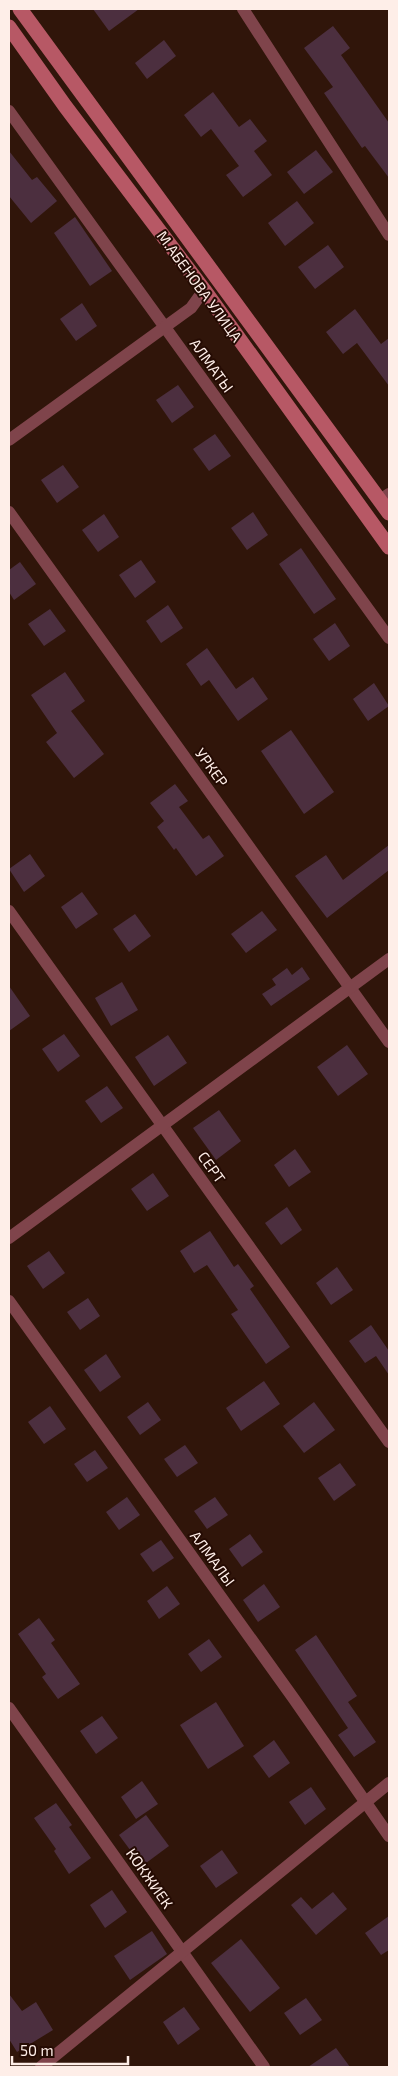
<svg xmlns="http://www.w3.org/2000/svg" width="398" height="2076" viewBox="0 0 398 2076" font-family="'Exo 2',sans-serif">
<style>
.building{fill:#4c2f3f}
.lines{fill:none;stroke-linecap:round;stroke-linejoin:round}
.street{stroke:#7f444b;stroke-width:12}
.secondary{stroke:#b75865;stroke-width:15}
.labels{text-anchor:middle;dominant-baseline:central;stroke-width:4;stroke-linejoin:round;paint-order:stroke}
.street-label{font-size:15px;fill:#feeee8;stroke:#250b03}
</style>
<rect width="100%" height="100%" fill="#30150a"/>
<g class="building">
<polygon points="93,9 139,9 109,31"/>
<polygon points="333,26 350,48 341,55 389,123 389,178 365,146 362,148 324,93 333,87 304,48"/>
<polygon points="164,40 176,56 147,79 135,63"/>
<polygon points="213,92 239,127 250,119 267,141 254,151 272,175 243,197 226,175 239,166 211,129 201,137 184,115"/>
<polygon points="316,150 333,172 304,194 287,172"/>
<polygon points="9,151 32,180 37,177 57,201 31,223 9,196"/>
<polygon points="297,201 314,223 285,246 268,223"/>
<polygon points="75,217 112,271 90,286 54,233"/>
<polygon points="328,245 344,267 315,289 298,267"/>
<polygon points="82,303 97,326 76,341 60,319"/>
<polygon points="355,309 381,344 389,338 389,386 357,343 343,354 326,332"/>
<polygon points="178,385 194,407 172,423 156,400"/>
<polygon points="215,434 231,456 209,471 193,449"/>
<polygon points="63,465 79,487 57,503 41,480"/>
<polygon points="253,512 268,535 247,550 231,528"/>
<polygon points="104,514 119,537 98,552 82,530"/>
<polygon points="301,548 336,599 314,614 279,564"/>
<polygon points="141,560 156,582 135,598 119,575"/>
<polygon points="20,562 36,584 14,600 9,592 9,570"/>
<polygon points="168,605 183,628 161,643 146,621"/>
<polygon points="50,609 66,631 44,646 28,624"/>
<polygon points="335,623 350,646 329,661 313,639"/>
<polygon points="207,648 236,689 253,677 268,699 238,721 209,680 201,686 186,664"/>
<polygon points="65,672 85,701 71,711 104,754 74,778 46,742 57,733 31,695"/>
<polygon points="374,683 389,706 368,721 353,699"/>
<polygon points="291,730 334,792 304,814 261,751"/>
<polygon points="175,784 188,801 179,807 203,839 209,835 224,856 196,876 176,848 174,850 157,827 164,821 150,803"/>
<polygon points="389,845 389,870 327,918 295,876 326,855 343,880"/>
<polygon points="30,854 45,876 24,892 9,869"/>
<polygon points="82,892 98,914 76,929 61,907"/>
<polygon points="262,911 277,930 246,953 231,934"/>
<polygon points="135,914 151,936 129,952 113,929"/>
<polygon points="302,967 310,979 271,1006 262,994 276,985 272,979 287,968 292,975"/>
<polygon points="122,982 138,1010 111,1026 95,998"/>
<polygon points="9,986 30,1016 9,1031"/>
<polygon points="64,1034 80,1056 58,1072 42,1049"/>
<polygon points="168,1035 187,1063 154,1086 135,1057"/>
<polygon points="347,1045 368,1074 338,1096 317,1067"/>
<polygon points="107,1086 123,1108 101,1123 85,1101"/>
<polygon points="219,1110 241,1141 216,1160 193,1128"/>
<polygon points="295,1149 311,1172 289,1187 274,1165"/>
<polygon points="153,1173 169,1196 147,1211 131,1189"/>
<polygon points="287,1207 302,1230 281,1245 265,1223"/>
<polygon points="210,1231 234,1267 238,1264 254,1286 250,1289 290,1347 266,1364 231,1314 238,1310 207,1265 194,1273 180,1251"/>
<polygon points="49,1251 65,1273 43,1289 27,1266"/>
<polygon points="337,1267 353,1290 331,1305 316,1283"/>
<polygon points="88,1298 100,1316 80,1330 67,1312"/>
<polygon points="371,1325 389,1351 389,1375 376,1356 365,1363 349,1341"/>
<polygon points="106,1354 121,1377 100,1392 84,1370"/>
<polygon points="264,1381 280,1404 241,1431 226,1408"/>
<polygon points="148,1402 161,1420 140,1435 127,1417"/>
<polygon points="314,1402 335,1430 304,1453 283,1426"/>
<polygon points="50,1406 66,1429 44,1444 28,1422"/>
<polygon points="185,1445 198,1463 177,1477 164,1459"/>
<polygon points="95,1450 108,1468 87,1482 74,1464"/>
<polygon points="340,1463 356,1485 334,1501 318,1478"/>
<polygon points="127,1497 140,1515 119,1530 106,1512"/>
<polygon points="215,1497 228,1515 207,1529 194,1511"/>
<polygon points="250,1534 263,1552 242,1567 229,1549"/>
<polygon points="161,1540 174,1558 153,1572 140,1554"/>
<polygon points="264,1584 280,1607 258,1622 243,1600"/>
<polygon points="167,1586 180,1604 159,1619 147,1601"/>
<polygon points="39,1618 55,1640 51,1643 80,1684 58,1699 42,1677 46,1674 18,1634"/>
<polygon points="316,1635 357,1696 348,1702 376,1742 354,1757 338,1735 348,1728 295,1650"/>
<polygon points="209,1639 222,1657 201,1672 188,1654"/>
<polygon points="216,1702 244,1746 208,1769 180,1725"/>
<polygon points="102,1716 118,1738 96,1754 80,1731"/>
<polygon points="274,1740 290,1763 269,1778 253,1756"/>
<polygon points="142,1781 158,1804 136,1819 121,1797"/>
<polygon points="311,1787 326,1809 305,1825 289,1802"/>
<polygon points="56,1803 72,1825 69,1827 91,1858 69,1874 54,1851 56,1849 34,1818"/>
<polygon points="146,1815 169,1846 142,1866 119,1835"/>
<polygon points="222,1850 238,1873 216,1888 200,1866"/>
<polygon points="112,1890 127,1912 105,1928 90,1905"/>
<polygon points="333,1892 347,1909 316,1935 291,1905 301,1897 312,1909"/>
<polygon points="389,1916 389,1950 381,1955 365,1933"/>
<polygon points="152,1931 167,1954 130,1980 114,1956"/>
<polygon points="241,1939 280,1988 250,2012 211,1963"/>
<polygon points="9,1994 22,2011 36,2002 53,2030 17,2052 9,2039"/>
<polygon points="306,1998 322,2020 300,2035 284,2013"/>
<polygon points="184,2007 200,2029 178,2045 163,2022"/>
<polygon points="336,2048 350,2067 308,2067"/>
</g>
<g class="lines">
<g class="street">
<polyline points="243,9 389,235"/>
<polyline points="9,111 389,638"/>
<polyline points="9,440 191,308 204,290"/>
<polyline points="380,500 389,494"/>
<polyline points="9,512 389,1042"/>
<polyline points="9,911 389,1442"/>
<polyline points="9,1238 389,959"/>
<polyline points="9,1301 294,1699 389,1836"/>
<polyline points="9,1708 264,2067"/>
<polyline points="41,2067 389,1783"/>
</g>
<g class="secondary">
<polyline points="20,9 389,513"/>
<polyline points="9,27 65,106 204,290 389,547"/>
</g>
</g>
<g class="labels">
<g class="street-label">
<text transform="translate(200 286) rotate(54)">М.АБЕНОВА УЛИЦА</text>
<text transform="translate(212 365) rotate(54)">АЛМАТЫ</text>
<text transform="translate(212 767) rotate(54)">УРКЕР</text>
<text transform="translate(212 1167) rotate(54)">СЕРТ</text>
<text transform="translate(213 1558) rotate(54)">АЛМАЛЫ</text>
<text transform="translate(150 1878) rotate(55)">КОКЖИЕК</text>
</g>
</g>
<rect width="398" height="2076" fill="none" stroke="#feeee8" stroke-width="20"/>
<path d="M12 2056v8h116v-8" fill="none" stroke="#feeee8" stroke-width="2.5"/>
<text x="20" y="2056" font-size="15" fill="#feeee8" stroke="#250b03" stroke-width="4" paint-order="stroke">50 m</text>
</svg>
